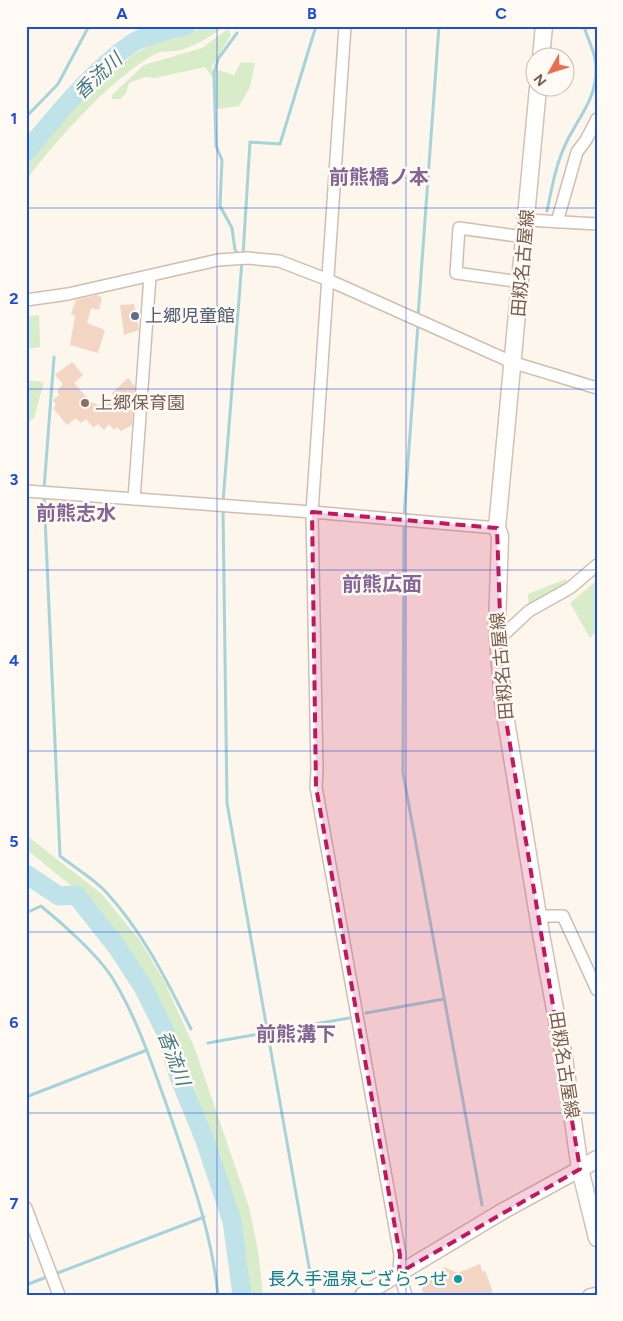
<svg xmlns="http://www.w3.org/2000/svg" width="623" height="1321" viewBox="0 0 623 1321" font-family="Figtree,'Noto Sans JP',sans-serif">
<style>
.green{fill:#d8ecc9}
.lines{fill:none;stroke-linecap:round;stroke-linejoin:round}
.stream{stroke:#a5d3da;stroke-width:3}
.river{stroke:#bfe3e8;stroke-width:19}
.building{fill:#f3d5c3}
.minor-casing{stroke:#d1beb0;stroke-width:14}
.tertiary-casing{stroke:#d1beb0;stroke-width:18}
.secondary-casing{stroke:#d6c0b0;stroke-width:19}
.minor{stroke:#fff;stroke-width:11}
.tertiary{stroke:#fff;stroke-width:15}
.secondary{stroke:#fff;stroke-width:16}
.marked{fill:#c2185b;fill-opacity:0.2;stroke:#c2185b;stroke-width:4;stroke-dasharray:10 6;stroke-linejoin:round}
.grid{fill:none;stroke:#1d4ed8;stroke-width:1;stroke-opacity:0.55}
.service-dot{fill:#5c6f8a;stroke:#fffaf3;stroke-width:2}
.education-dot{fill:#8d6e63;stroke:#fffaf3;stroke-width:2}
.culture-dot{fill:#0f9aa8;stroke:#fffaf3;stroke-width:2}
.labels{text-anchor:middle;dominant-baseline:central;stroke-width:5;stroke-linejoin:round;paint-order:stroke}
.street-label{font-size:18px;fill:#7a5c4d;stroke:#fffaf3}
.service-label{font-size:18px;fill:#4e5e75;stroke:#fffaf3;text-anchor:start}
.education-label{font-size:18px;fill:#785e54;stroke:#fffaf3;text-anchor:start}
.culture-label{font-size:18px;fill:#0d838f;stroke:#fffaf3;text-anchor:end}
.water-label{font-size:19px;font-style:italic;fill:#437c86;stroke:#fffaf3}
.quarter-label{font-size:20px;font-weight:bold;fill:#846695;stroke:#fffaf3}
.neatline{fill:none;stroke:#1d4ed8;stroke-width:2}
.grid-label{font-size:16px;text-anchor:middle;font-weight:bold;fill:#1d4ed8}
</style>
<rect width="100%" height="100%" fill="#fdf6ec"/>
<g class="green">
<path d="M205 26H224C212 36 196 45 181 50 173 52 165 50 158 53 118 71 52 144 26 181V162L75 105 134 54 155 43 176 39Z"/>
<polygon points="228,29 231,35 211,68 234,75 241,62 255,63 250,87 239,106 217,109 213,78 205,67 155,78 145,77 129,83 126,93 120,99 112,99 112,95 144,65 202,48"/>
<polygon points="39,315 40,347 26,349 26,317"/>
<polygon points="26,380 44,382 34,418 26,424"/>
<polygon points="566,579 570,588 529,611 528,594"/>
<polygon points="597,580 597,630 590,638 570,603"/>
<polygon points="26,835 102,894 141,942 165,983 195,1049 249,1207 258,1250 263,1295 250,1295 246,1253 236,1210 183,1053 153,988 130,950 91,902 26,849"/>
</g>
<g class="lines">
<g class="stream">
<polyline points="237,33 218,59 214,74 216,146 222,160 220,206 232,228 235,250 239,255"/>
<polyline points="26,117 58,84 89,26"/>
<path d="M547 211C552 187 556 163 567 141 579 117 596 98 596 71 597 55 588 41 584 26"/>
<polyline points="243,255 250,142 280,144 316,26"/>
<polyline points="418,317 439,26"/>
<polyline points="44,489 54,357"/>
<path d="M44 495 60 856C75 868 93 878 106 892 143 932 167 981 191 1029"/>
<polyline points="223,502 242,261"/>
<polyline points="223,508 227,803 314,1295"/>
<polyline points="404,517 418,324"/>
<polyline points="404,523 403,773 482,1205"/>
<path d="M26 913 41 906C62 923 99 956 113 979 138 1020 153 1067 169 1112 190 1174 211 1229 218 1295"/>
<polyline points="366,1013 444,999"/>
<polyline points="208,1043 349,1018"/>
<polyline points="26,1097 147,1050"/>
<polyline points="55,1274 204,1217"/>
<polyline points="26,1285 49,1276"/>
</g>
<g class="river">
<path d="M26 152C57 115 92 71 131 44 146 34 169 31 186 26"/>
<polyline points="26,874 59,896 76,895 117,947 143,987 165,1031 179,1077 204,1138 232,1221 242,1295"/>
</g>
</g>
<g class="building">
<polygon points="96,295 102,297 99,310 91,308 87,323 105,330 98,353 70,345 75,316 71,314 76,300"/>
<polygon points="134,304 139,330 124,335 120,305"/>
<polygon points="72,362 83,375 74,383 91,402 99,405 101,404 103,406 115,397 112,393 128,378 135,387 132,425 121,431 117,427 114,430 109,424 104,430 98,424 93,427 86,419 81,423 76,418 67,425 53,408 56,405 53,400 59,395 57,391 63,384 55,375"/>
<polygon points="480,1264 483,1273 485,1270 492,1290 492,1295 424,1295 420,1282 440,1275 444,1267 458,1273"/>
</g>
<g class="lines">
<defs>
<g id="minor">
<polyline points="345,26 312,512 317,770 316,787 400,1255 399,1273 406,1295"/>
<polyline points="528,220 597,224"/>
<polyline points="557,222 577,152 586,140 597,119"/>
<polyline points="521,282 456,273 459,228 524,237"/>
<polyline points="26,300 68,294 218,260 247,258 279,261 326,279 514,363"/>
<polyline points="508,361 597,388"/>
<polyline points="26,491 312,512 497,528"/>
<polyline points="134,499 150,276"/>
<polyline points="498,640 529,611 570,588 597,565"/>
<polyline points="539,916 563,916 597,990"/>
<polyline points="26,1208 59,1295"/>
<polyline points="589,1295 597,1293"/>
</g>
<polyline id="tertiary" points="363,1295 503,1211 580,1169"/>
<g id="secondary">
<polyline points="541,58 544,26"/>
<polyline points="538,88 497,528 500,536 497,626 503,702 541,934 564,1058 580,1169 597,1238"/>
<polyline points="580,1169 597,1159"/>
</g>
</defs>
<use href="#minor" class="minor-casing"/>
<use href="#tertiary" class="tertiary-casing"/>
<use href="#secondary" class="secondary-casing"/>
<use href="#minor" class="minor"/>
<use href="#tertiary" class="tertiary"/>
<use href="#secondary" class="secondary"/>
</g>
<path class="marked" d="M312 512 497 528 503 702 580 1169 399 1273 400 1255 316 787Z"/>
<path class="grid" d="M217 26V1295M406 26V1295M26 208H597M26 389H597M26 570H597M26 751H597M26 932H597M26 1113H597"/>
<circle class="service-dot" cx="135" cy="316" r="5"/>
<circle class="education-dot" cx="85" cy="403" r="5"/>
<circle class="culture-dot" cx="458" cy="1279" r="5"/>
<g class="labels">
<g class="street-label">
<text transform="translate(523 263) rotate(-85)">田籾名古屋線</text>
<text transform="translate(502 666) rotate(-95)">田籾名古屋線</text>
<text transform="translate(564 1065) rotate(81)">田籾名古屋線</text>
</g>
<g class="service-label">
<text x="145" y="316">上郷児童館</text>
</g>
<g class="education-label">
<text x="95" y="403">上郷保育園</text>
</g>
<g class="culture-label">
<text x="448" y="1279">長久手温泉ござらっせ</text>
</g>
<g class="water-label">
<text transform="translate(98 76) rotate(-43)">香流川</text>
<text transform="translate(174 1058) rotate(69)">香流川</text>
</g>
<g class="quarter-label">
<text x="379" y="177">前熊橋ノ本</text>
<text x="76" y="513">前熊志水</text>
<text x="382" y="584">前熊広面</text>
<text x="296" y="1034">前熊溝下</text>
</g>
</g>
<rect width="623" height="1321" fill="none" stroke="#fffaf3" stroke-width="55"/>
<g transform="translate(550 72) rotate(231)"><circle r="24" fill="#fffaf3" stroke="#cabbb1"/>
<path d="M0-4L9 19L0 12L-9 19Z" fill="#e76f51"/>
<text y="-8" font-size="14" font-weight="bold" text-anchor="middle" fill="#7a5c4d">N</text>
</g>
<rect x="28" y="28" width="568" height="1266" class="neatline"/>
<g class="grid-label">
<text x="122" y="19">A</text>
<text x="312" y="19">B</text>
<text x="501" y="19">C</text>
<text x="14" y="124">1</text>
<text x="14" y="304">2</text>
<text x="14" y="485">3</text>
<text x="14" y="666">4</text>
<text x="14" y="847">5</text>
<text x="14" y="1028">6</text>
<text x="14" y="1209">7</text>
</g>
</svg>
